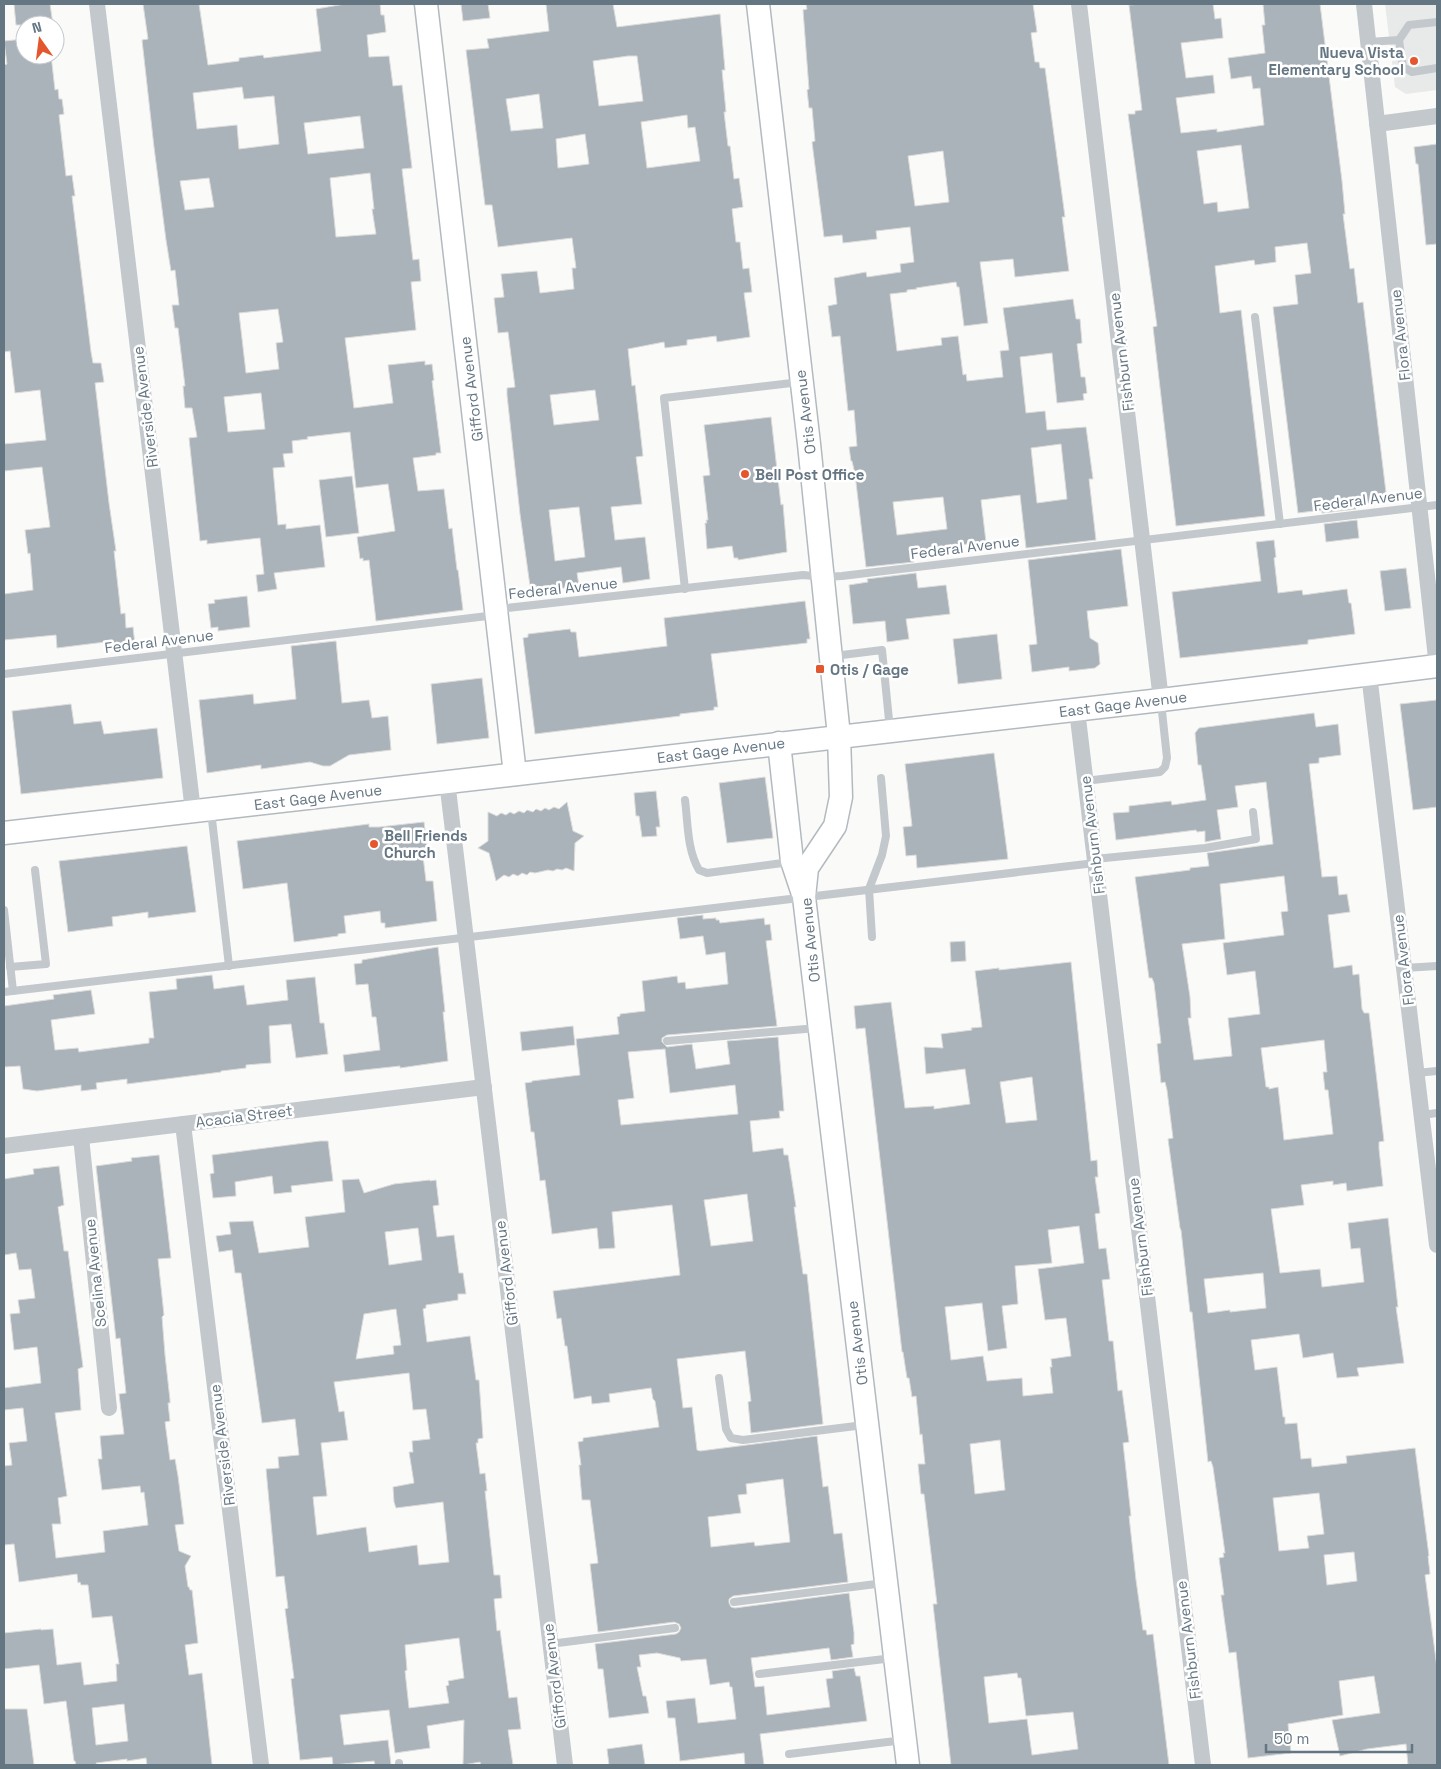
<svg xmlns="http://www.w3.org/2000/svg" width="1441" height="1769" viewBox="0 0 1441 1769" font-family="'Space Grotesk',sans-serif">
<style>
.built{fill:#e8e9e9}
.building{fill:#aab3b9;stroke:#dcdcda;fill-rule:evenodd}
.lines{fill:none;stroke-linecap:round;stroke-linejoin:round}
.secondary-casing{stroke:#b3babf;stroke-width:25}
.lane{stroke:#c3c8cc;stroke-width:8}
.street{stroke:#c3c8cc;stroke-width:16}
.secondary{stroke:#fff;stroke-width:22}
.poi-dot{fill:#e4572e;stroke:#fff;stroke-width:2}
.labels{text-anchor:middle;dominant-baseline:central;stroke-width:5;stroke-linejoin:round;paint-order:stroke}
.poi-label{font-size:15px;font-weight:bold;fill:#657683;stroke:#fff;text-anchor:start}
.street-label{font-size:15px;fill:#657683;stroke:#fff}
</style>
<rect width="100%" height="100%" fill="#fafaf8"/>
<polygon class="built" points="1385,4 1437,4 1437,90 1406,94 1395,87"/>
<g class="building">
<polygon points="14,4 50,4 53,25 16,25"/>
<path d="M143 4H199L208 65 239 61V58L263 55 264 58 321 51 316 9 345 4H380L381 15H384L386 32 367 35 369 57 389 56 393 86 402 85 412 168 402 169 413 260 419 259 421 281 411 282 416 330 345 338 354 408 393 403 388 365 425 361V365L432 364 434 380 432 381 441 453H436V455L413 458 418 491 444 489 449 529 452 528 457 570H458L463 610 376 621 369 560 363 561V558L360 559 357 537 395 531 388 484 356 488 350 432 307 437 308 439 292 441 293 453 283 454 285 467 273 468 278 525 286 524V529L320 525 325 567 274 573 277 589 258 592 256 575 264 574 260 538 207 544V540L200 541 189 438 197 437 192 408H185L183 386H185L178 328H175L172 305H179L175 270 171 271 166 240 154 147 142 40 148 39ZM242 87 244 99 274 96 279 144 239 149 237 125 197 129 193 93ZM360 116 364 148 308 154 304 123ZM370 173 374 209H372L376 234 336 237 330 178ZM209 178 214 207 185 210 180 181ZM278 309 283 342 276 343 279 369 246 373 239 313ZM261 393 265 429 228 432 224 397Z"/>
<polygon points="461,4 488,4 490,18 463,21"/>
<path d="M546 4H613L617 27 720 14 725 70H722L726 112H724L728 146H730L734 179 739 178 743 207 732 209 736 242H740L743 269 749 268 752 292 744 293 750 337 717 342 716 336 687 340V345L665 348 664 342 628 349 632 386 635 385 643 456 636 457 642 504 611 507 615 540 645 537 650 579 623 583 621 567 577 573 579 586 550 590V586L536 587V585L530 586 520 514 507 395V388L515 387 508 332 498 333 494 298 504 297 501 274 537 271 540 293 574 289 572 268H576L572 238 498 247 492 205H485L466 50 489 48 487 39 549 31ZM628 56H637L643 101 599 106 593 61ZM539 94 543 128 511 131 506 99ZM687 115 688 128 695 127 700 161 647 168 641 122ZM585 134 589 164 558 168 556 139ZM595 390 599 420 554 425 550 395ZM579 507 585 557 555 561 549 510Z"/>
<path d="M806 4H1033L1037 32 1031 33 1035 62H1039L1040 68H1045L1065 217H1062L1069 271 1015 277 1013 259 980 262 988 323 964 326 959 287H957L956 282 916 288 917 289 907 290V292L890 294 897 351 942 345 941 338 958 336 963 375 966 374 967 381 1003 377 1000 351 1009 350 1003 308 1073 299 1076 319H1080L1082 343 1077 344 1081 377H1085L1087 393 1083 394 1084 400 1057 403 1052 353 1020 357 1021 367 1026 413 1045 411 1047 430 1086 427 1093 479H1089L1096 540 1026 548 1020 495 981 500 986 542 950 546V551L913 555 914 562 866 567 855 474 852 461H851L849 447 857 446 854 410 848 411 840 336 832 337 828 306 837 304 834 278 866 272 867 277 901 272 900 264 914 262 910 227 876 231 877 239 843 243 842 235 824 237 812 142 815 141 812 108H809L807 90 809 89 803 10 807 9ZM943 151 949 202 915 206 908 156ZM1061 444 1067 499 1037 503 1031 448ZM943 497 947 529 897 535 893 502Z"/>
<path d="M1143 4H1213L1215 19 1221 18 1223 38 1181 43 1186 78 1213 75 1215 93 1176 98 1181 133 1217 129V132L1264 125 1260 88 1253 89 1251 76 1231 79 1228 58 1265 53 1262 25H1265L1263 4H1320L1342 181 1345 214H1343L1350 269 1354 268 1358 303 1363 302 1387 501 1355 505 1356 509 1322 513V510L1298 513 1273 307 1298 304 1295 275 1311 273 1307 243 1275 247 1276 262 1255 265 1254 260 1215 266 1220 313 1241 310 1265 516 1176 526 1153 327 1157 326 1128 114H1135V111L1142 110 1129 5ZM1241 145 1249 208 1218 212 1217 202 1204 204 1197 151Z"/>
<polygon points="25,39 25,55 51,55 55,90 58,89 59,99 62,99 64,114 59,115 66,176 72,175 75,196 72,196 91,352 93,363 101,363 104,382 95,383 109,503 116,551 114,551 121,614 125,613 126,628 133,627 135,645 106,649 105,642 57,648 56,635 4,640 4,594 33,590 30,553 28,554 25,530 50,527 42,467 4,471 4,444 46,440 40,390 15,393 10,351 4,352 4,65 7,64 4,41"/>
<polygon points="1437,144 1437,244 1426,245 1418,164 1416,164 1414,147"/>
<polygon points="771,417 781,505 783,504 787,552 738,560 738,558 734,558 732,546 707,549 705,523 707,523 706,520 708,520 703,476 710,475 704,425"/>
<polygon points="352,476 359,533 326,537 319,480"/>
<polygon points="1357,520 1359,538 1326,542 1324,524"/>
<polygon points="1274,540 1276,557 1274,558 1278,593 1302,590 1303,595 1347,589 1349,603 1351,603 1355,634 1308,640 1308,644 1180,658 1172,592 1261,581 1256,542"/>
<polygon points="1121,549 1128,606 1087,611 1090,638 1098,643 1100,664 1095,668 1069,671 1069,667 1032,672 1029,645 1037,644 1028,560"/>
<polygon points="1406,568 1411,608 1385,611 1380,571"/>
<polygon points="916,573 918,588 946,585 950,614 906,619 909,639 887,642 885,621 853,624 849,585 868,582 867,579"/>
<polygon points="247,596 250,627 218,631 218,627 211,628 208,604 215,603 214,600"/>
<polygon points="805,601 810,639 807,639 807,643 711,654 718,707 714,707 714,710 680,714 680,716 535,734 523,638 528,637 528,634 570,629 571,632 576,632 579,657 667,646 664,618"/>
<polygon points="997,634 1002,679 958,684 953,639"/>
<polygon points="336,641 342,703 369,700 372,718 388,716 391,750 349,755 330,766 323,766 310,762 261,769 261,765 207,773 199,700 253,694 254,704 296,699 291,646"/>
<polygon points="482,678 489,738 437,744 431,684"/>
<polygon points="1437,700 1437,807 1413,810 1400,704"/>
<polygon points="71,704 74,724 101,721 104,734 157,728 163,778 21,794 12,711"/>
<path d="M1314 713 1316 727 1338 724 1341 755 1319 758V763L1309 764 1322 877 1337 876 1339 895 1347 894 1350 912 1328 915 1334 968 1352 965 1353 975 1359 974 1362 1009 1364 1013H1369L1384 1141 1379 1142V1149L1383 1186 1347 1191 1346 1183 1333 1185V1181L1301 1185 1304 1205 1271 1209 1280 1273 1320 1269 1322 1287 1364 1282 1360 1248 1351 1249 1348 1223 1388 1218 1398 1307H1396L1404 1363 1357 1368 1359 1376 1337 1378 1333 1353 1303 1358 1299 1334 1251 1340 1255 1370 1277 1367 1283 1417H1285V1424L1297 1423 1301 1459 1311 1458 1312 1467 1347 1463 1346 1456 1415 1448 1429 1556H1428L1430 1574 1425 1575 1437 1668V1765H1408L1406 1744 1367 1749 1340 1756 1332 1720 1380 1713 1374 1676 1339 1681 1343 1715 1288 1724 1291 1753 1248 1758 1236 1652 1229 1653 1221 1595H1224L1219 1558 1224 1557 1223 1553H1225L1213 1467 1211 1461 1208 1462 1192 1312H1190L1181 1230 1180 1228 1168 1139 1173 1138 1167 1090 1165 1082 1161 1083 1157 1044 1161 1043 1154 983 1152 978H1149L1135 877 1190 870V868L1209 866 1207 853 1273 844 1266 782 1235 786 1238 807 1217 810 1221 839 1205 842V831L1197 832 1196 830 1116 840 1113 813 1129 812V806L1171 801 1172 805 1206 800 1201 765H1198L1195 733 1199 728ZM1284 876 1288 911 1281 912 1284 935 1223 943 1227 975 1255 971 1260 1014 1228 1018 1232 1056 1194 1060 1188 1018H1191L1190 997 1182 944 1225 939 1220 884ZM1324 1040 1327 1072H1323L1325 1090H1328L1333 1134 1284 1140 1278 1087 1269 1089V1087H1266L1261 1048ZM1263 1273 1266 1308 1230 1312V1310L1208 1313 1204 1279ZM1319 1493 1324 1534 1307 1536 1309 1548 1279 1551 1273 1498ZM1354 1552 1357 1581 1327 1585 1324 1555Z"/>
<polygon points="994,753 1008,859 917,868 916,855 906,856 903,827 912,826 905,764"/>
<polygon points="765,777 773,838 727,843 719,783"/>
<polygon points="656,791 660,827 656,827 657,836 642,837 639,816 636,816 634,793"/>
<polygon points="567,802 573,831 584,836 575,843 574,871 566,868 562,870 557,869 553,871 548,870 535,873 530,872 527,875 522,873 518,876 513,874 509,877 504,875 496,881 489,853 478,848 488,841 488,812 497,816 501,813 506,815 510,812 514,814 519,811 524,813 527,810 533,812 536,809 541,811 545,808 549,810 554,807 559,809"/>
<polygon points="424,822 427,847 422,848 426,881 433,881 437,921 385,928 385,923 381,923 380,911 344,916 346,933 338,934 338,936 294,942 287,883 243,889 237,841 369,824 369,827 379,827"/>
<polygon points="187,846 196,912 148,918 148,912 112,917 113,926 68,932 59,861"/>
<path d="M703 915V919L716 918V920H719L720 923 764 918 765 925 770 924 772 940 766 941 777 1026 667 1035 662 1038V1042L667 1047 692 1044 696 1069 730 1064 727 1041 778 1037 784 1111H779L780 1118 750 1121 753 1152 783 1148 784 1155H788L796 1207H794L803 1274H807L823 1424 751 1433 748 1402 751 1401 745 1351 677 1359 683 1408 692 1407 697 1450 700 1451 817 1436 823 1487 828 1486 834 1534 842 1533 848 1582 733 1596 729 1599V1603L731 1607 735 1608 849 1593 854 1633V1644L851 1645 853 1657 831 1660 829 1648 751 1658 755 1687 764 1686 767 1715 830 1707 826 1679 833 1678 832 1671 854 1668 856 1676H860L867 1721 760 1734 764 1765H745L744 1753 680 1761 675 1718H668L666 1701 695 1698 698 1723 736 1719 732 1687H730L729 1682 710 1685 706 1659 681 1661 680 1658 657 1653 639 1655 641 1667H637L643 1696H646L649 1713 609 1718 603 1669H598L595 1644 676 1634 679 1632 681 1628 679 1624 674 1622 598 1632 590 1564 598 1563 590 1500H582L579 1465H581L578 1442 583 1441V1438L659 1427 655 1401 653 1399 651 1388 609 1394 610 1402 592 1404 591 1396 574 1399 567 1346H565L561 1318 557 1319 553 1291 680 1275 672 1205 612 1212 615 1248 599 1249 597 1228 552 1234 545 1180 540 1181 534 1132H531L525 1083 532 1082V1081L580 1075 576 1039 619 1034 617 1017 620 1016V1014L645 1011 642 981 677 976 678 983 685 982 686 989 728 984 725 952 706 955 703 936 680 939 677 918ZM665 1049 670 1093 735 1085 738 1114 621 1125 618 1100 634 1098 628 1052ZM747 1194 753 1241 711 1246 704 1200ZM783 1479 790 1542 755 1546 754 1542 711 1547 708 1517 741 1513 738 1495 747 1494 746 1484Z"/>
<polygon points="965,941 966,961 951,962 950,942"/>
<polygon points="438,947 445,1012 443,1012 448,1061 400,1068 400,1066 345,1072 343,1055 380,1050 376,1017 372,1017 368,984 356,985 354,964 362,963 362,960"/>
<path d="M1071 962 1091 1161 1097 1160 1098 1177H1095L1100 1213 1095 1214 1099 1249 1106 1248 1110 1279 1102 1280 1109 1341H1113L1118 1391 1122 1390 1129 1442 1123 1443 1131 1516H1129L1136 1580 1143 1630H1146L1147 1635 1153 1634 1169 1765H951L933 1604H937L924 1494H921L918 1464H925L922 1434 920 1435 916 1396 912 1397 909 1378H907L903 1352H902L865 1028 856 1029 854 1006 891 1002 905 1108 934 1106V1109L970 1104 965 1069 926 1074 924 1047 943 1048 941 1034 972 1030 971 1028 982 1027 975 971 999 968V970ZM1032 1077 1037 1120 1006 1123 1000 1082ZM1079 1226 1084 1263 1038 1269 1045 1320 1066 1318 1071 1356 1051 1359 1052 1367H1050L1053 1393 1023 1396 1022 1378 987 1381 983 1356 951 1360 945 1307 982 1303 988 1351 1007 1348 1002 1306 1018 1304 1015 1266 1052 1263 1048 1230ZM1000 1440 1005 1490 975 1494 970 1444ZM1017 1673 1018 1678H1021L1026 1716 1073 1712 1078 1749 1032 1755 1027 1719 989 1723 984 1677Z"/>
<polygon points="212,975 214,989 244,985 247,1005 288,1000 286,980 315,977 320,1023 324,1023 328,1054 296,1058 291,1024 269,1026 271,1063 246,1065 246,1068 221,1071 221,1072 127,1084 127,1079 96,1083 97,1089 81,1091 81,1085 37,1091 23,1089 20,1066 4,1067 4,1006 54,999 53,995 91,990 95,1014 51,1020 55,1050 78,1048 79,1052 149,1043 149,1038 154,1038 149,992 177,989 176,979"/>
<polygon points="573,1026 575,1045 522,1051 520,1032"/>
<polygon points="320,1141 328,1141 333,1181 291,1186 292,1192 274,1194 272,1176 235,1182 236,1196 213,1198 210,1174 214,1173 212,1155"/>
<path d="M159 1155 171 1258 158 1259 164 1315 162 1317 165 1355 170 1400V1403H168L170 1421 165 1422 170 1460 175 1459 178 1476 184 1524 175 1525 179 1551 191 1556 185 1566 188 1587H189L190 1590H192L198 1643 185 1645 189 1675 202 1673 212 1765H147L146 1758 127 1761V1759L96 1763 97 1765H76L75 1761H74L66 1701 44 1704 39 1665 4 1669V1633L41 1629V1630L53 1629 57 1665 81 1662 84 1685 117 1681 116 1664H119L112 1616 92 1618 88 1585H81L80 1582 78 1583 77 1574 19 1582 14 1544 4 1545V1466L12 1465 9 1443 27 1441 23 1408 4 1410V1388L41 1383 37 1347 14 1350 10 1314 20 1313 18 1300 35 1298 31 1269 19 1270 16 1253 4 1255V1179L34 1174 33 1169 59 1166 64 1205 58 1207 64 1251H68L83 1367 78 1369 81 1410 55 1413 67 1496 58 1498 61 1524H52L56 1558 105 1552 103 1531 148 1525 144 1492 141 1493 140 1486 102 1490 98 1459H102L100 1436 124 1434 119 1394 126 1393 120 1338 116 1339 96 1166 132 1161 131 1158ZM124 1704 128 1741 96 1745 92 1708Z"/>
<path d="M359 1179 364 1193 394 1184 430 1180V1181L436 1180 439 1205 433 1206 437 1237 454 1235 459 1273H463L466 1294H458V1300L426 1305V1308L423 1309 427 1342 470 1336 476 1380H479L483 1438 478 1439V1443H476L480 1474 485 1473 487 1491H485L494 1575H500L502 1598 494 1599 497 1631 500 1630 509 1698 517 1697 521 1729 508 1730 513 1765H481L480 1762 463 1765 464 1720 427 1726 430 1748 395 1753 389 1710 340 1715 344 1745 388 1740 391 1765H375L374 1761 333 1765 332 1757 300 1760 291 1679 294 1678 285 1609 288 1608 284 1576 276 1577 266 1469 279 1468 278 1457 299 1455 295 1419 262 1423 241 1273H235L232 1250 219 1252 216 1236 231 1234 229 1222 253 1221 259 1253 309 1247 305 1217 345 1212 342 1180ZM418 1228 422 1260 389 1265 385 1232ZM396 1309 401 1345 393 1346 394 1354 356 1359 364 1314ZM409 1373 413 1410 426 1409 430 1439 412 1441 413 1452H409L414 1483 393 1487 394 1502 396 1508 443 1502 449 1562 419 1565 417 1545 369 1552 366 1527 317 1535 313 1497 327 1496 321 1443 348 1440 344 1411 339 1412 334 1382ZM459 1638 464 1678 448 1681 449 1685 446 1686 449 1703 409 1708 405 1671 407 1670 405 1645Z"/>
<polygon points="4,1709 27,1709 34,1765 4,1765"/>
<polygon points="642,1744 645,1765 609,1765 607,1749"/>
</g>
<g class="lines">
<defs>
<g id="secondary">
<polyline points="426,4 515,774"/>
<polyline points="758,4 809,444 839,736 841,797 835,826 807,868 804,897 908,1765"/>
<polyline points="779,743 792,861 802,891"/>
<polyline points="4,833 1161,700 1437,666"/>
</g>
</defs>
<use href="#secondary" class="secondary-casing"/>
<g class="lane">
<polyline points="1437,22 1409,25 1399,40 1403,67 1412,72 1437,68"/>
<polyline points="1368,42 1399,40"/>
<polyline points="1255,317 1280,524"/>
<polyline points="685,589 664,398 800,382"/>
<polyline points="498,609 803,575 824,577 842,576 1437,505"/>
<polyline points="834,656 882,650 890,730"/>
<polyline points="4,674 496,615"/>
<polyline points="1085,781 1160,772 1165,767 1167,758 1161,702"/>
<path d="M685 800C688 823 687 850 699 870L707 873 790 862"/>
<polyline points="211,811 229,966"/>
<polyline points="1095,859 1205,848 1256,839 1253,812"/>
<polyline points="4,910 13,991"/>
<polyline points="872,937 869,889 882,855 886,836 881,778"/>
<polyline points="10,967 46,964 35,870"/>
<polyline points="1404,968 1437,966"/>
<polyline points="4,992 1095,863"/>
<polyline points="667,1041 817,1028"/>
<polyline points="1416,1073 1437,1071"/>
<polyline points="1422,1115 1437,1113"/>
<polyline points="719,1378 726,1429 731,1438 743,1440 864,1425"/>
<polyline points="734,1602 884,1583"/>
<polyline points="550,1644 675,1628"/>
<polyline points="759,1674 893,1658"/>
<polyline points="789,1754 904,1740"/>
<polyline points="399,1763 399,1765"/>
</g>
<g class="street">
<polyline points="97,4 193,811"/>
<polyline points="1079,4 1161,700"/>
<polyline points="1364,4 1437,667"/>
<polyline points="1377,124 1437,116"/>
<polyline points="1369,674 1437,1245"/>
<polyline points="1077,710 1203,1765"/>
<polyline points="447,781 565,1765"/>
<polyline points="183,1124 261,1765"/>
<polyline points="81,1137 109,1408"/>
<polyline points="4,1146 484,1087"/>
</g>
<use href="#secondary" class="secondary"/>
</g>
<g class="poi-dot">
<circle cx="1414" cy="61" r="5"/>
<circle cx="745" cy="474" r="5"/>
<rect x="815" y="664" width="10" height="10" rx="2.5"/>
<circle cx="374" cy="844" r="5"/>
</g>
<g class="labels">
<g class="poi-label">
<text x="1404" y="52" text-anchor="end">Nueva Vista<tspan x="1404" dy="17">Elementary School</tspan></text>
<text x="755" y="474">Bell Post Office</text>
<text x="830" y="669">Otis / Gage</text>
<text x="384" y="835">Bell Friends<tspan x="384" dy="17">Church</tspan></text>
</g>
<g class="street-label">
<text transform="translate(1400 335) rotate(-96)">Flora Avenue</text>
<text transform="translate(1121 352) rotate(-97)">Fishburn Avenue</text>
<text transform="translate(471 389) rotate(-97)">Gifford Avenue</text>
<text transform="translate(145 407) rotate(-97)">Riverside Avenue</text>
<text transform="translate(805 412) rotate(-97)">Otis Avenue</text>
<text transform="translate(1368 499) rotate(-7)">Federal Avenue</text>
<text transform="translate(965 547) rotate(-7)">Federal Avenue</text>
<text transform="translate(563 588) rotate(-6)">Federal Avenue</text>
<text transform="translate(159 641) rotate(-7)">Federal Avenue</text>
<text transform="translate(1123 704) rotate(-7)">East Gage Avenue</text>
<text transform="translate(721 750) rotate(-7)">East Gage Avenue</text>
<text transform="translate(318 797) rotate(-7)">East Gage Avenue</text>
<text transform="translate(1092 835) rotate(-97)">Fishburn Avenue</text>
<text transform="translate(810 940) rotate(-96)">Otis Avenue</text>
<text transform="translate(1403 960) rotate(-97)">Flora Avenue</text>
<text transform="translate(244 1116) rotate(-7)">Acacia Street</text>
<text transform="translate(1140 1237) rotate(-97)">Fishburn Avenue</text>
<text transform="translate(95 1273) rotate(-96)">Scelina Avenue</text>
<text transform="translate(506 1273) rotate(-97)">Gifford Avenue</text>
<text transform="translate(857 1343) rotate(-97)">Otis Avenue</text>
<text transform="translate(222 1445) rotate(-97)">Riverside Avenue</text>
<text transform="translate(1188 1640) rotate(-97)">Fishburn Avenue</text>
<text transform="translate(554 1676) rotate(-97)">Gifford Avenue</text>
</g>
</g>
<rect width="1441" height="1769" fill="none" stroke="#657683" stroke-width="10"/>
<g transform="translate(40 40) rotate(346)"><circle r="24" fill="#ffffff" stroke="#c1c8cd"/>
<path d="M0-4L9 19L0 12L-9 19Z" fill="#e4572e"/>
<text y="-8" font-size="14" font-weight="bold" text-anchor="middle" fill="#657683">N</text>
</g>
<path d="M1266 1744v8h146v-8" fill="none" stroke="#657683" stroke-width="2.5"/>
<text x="1274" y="1744" font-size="15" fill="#657683" stroke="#ffffff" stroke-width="4" paint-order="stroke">50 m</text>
</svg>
